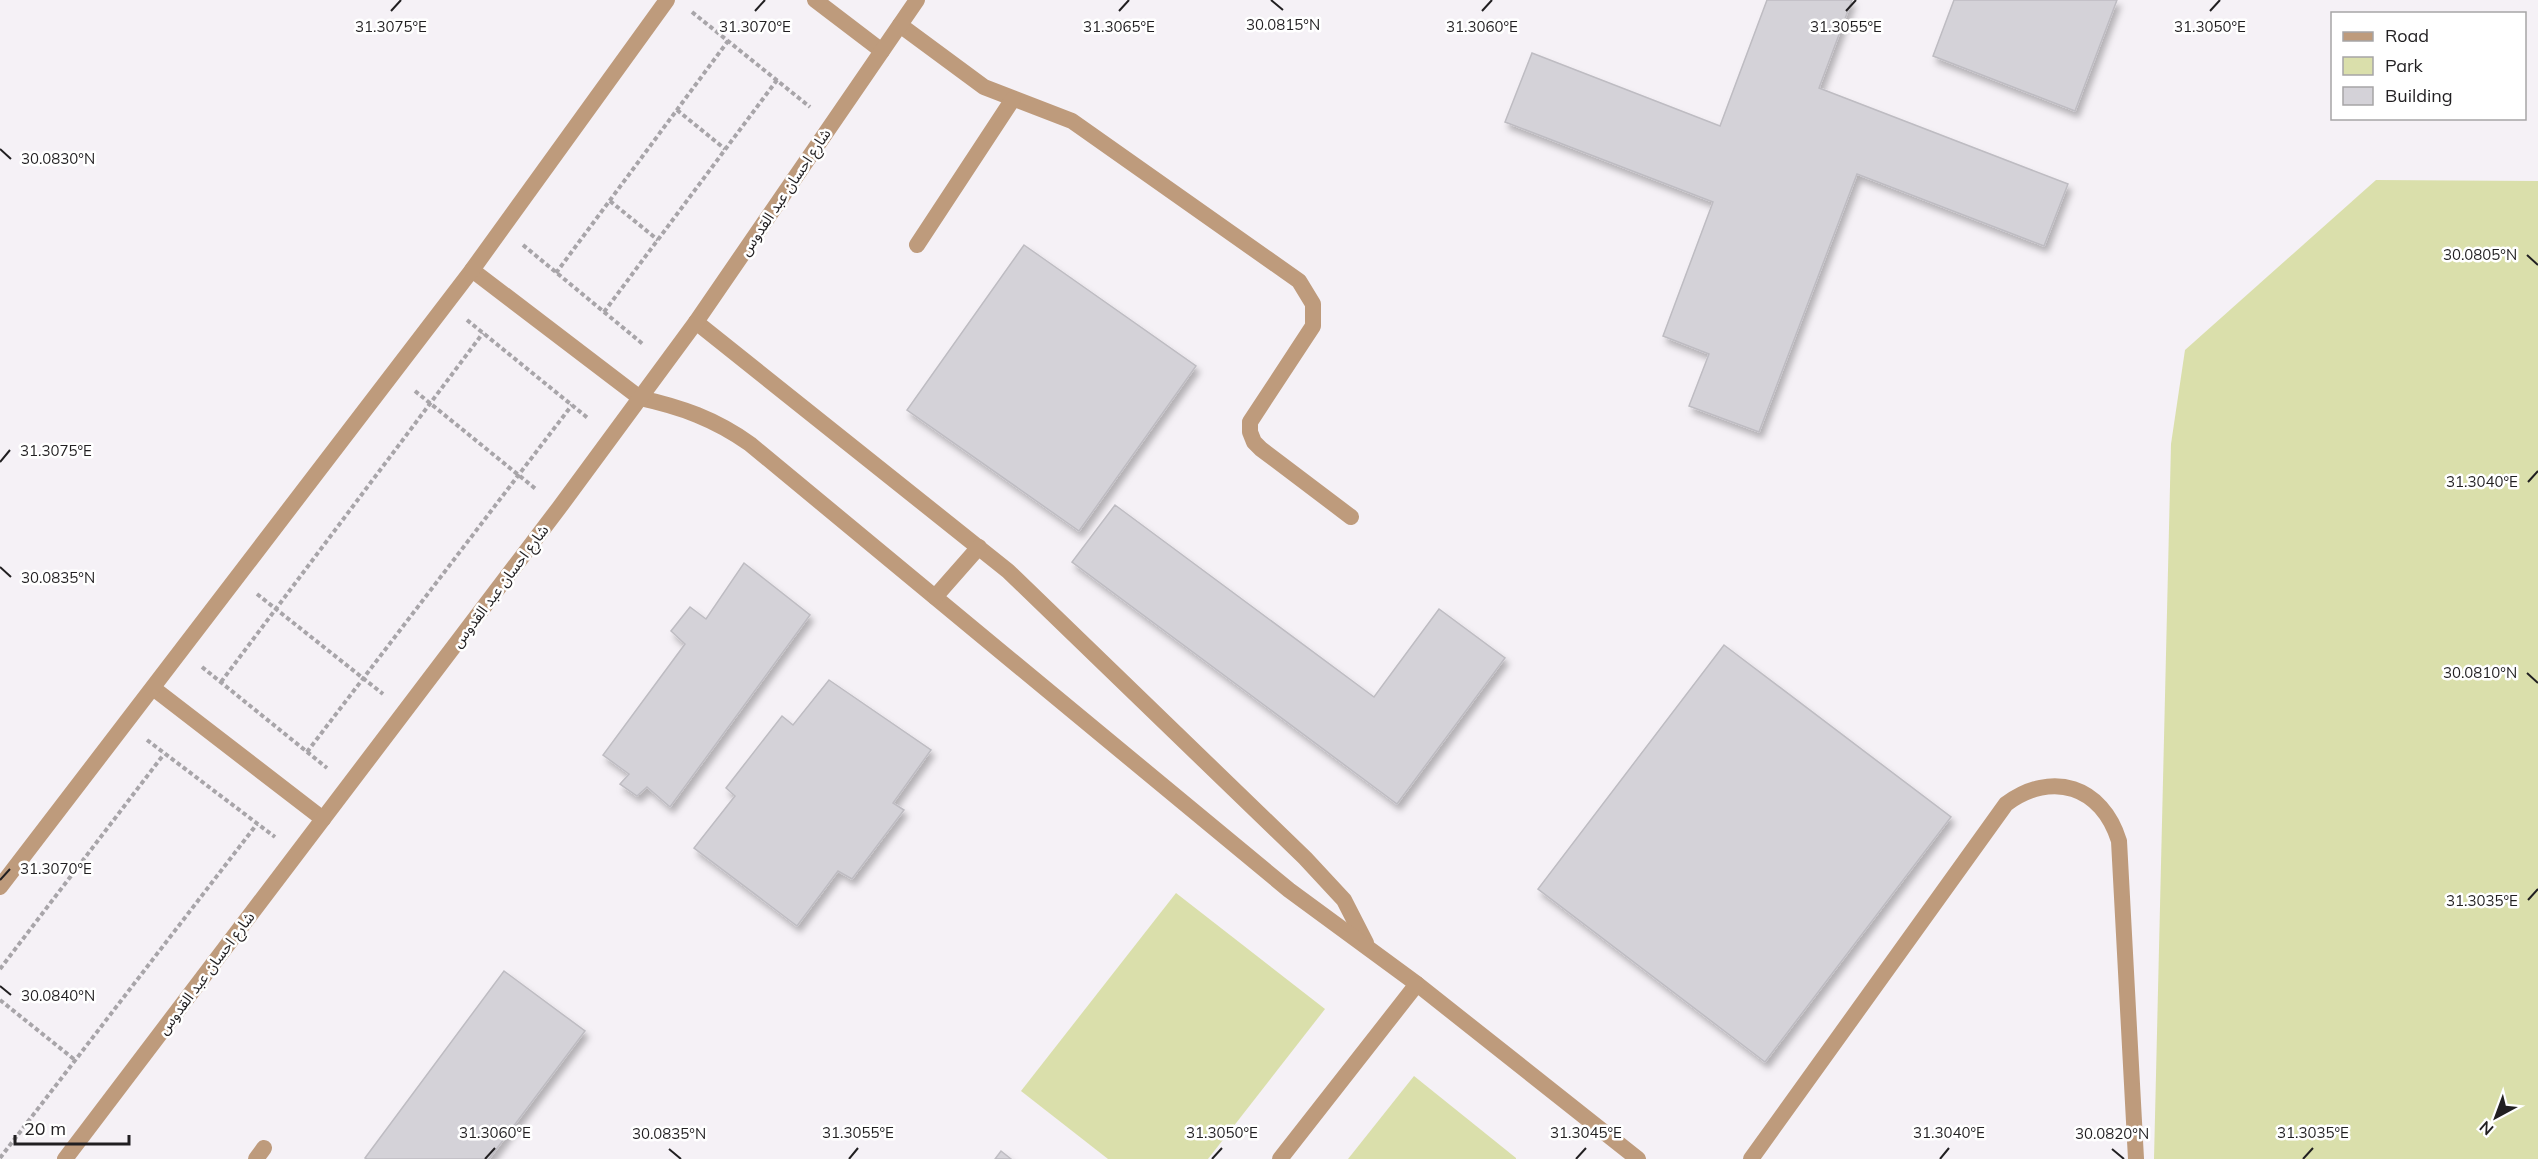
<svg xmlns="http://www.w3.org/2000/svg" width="2538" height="1159" viewBox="0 0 2538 1159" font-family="Mulish,'Noto Sans Arabic',sans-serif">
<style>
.green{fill:#dadfab}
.building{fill:#d4d2d8;stroke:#bebcc2;stroke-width:1.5;filter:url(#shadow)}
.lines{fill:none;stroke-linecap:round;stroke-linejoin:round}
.path{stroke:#a8a5a9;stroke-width:4;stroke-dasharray:4.5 3;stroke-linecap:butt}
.service{stroke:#be9b7c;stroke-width:16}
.tertiary{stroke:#be9b7c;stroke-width:16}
.ticks{fill:none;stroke:#211f21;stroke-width:2}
.labels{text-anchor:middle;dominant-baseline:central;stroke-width:5;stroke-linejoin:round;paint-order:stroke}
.street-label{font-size:15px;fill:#211f21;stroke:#fff}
.ticks-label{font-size:15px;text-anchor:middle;fill:#211f21;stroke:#fff;stroke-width:5;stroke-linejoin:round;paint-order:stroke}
</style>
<defs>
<filter id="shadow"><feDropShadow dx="3.5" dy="6" stdDeviation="3" flood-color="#0004"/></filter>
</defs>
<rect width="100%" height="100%" fill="#f5f1f6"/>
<g class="green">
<polygon points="2376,180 2538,181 2538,1159 2154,1159 2171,444 2185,350"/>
<polygon points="1176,893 1325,1009 1208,1159 1108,1159 1021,1091"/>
<polygon points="1414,1076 1516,1158 1516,1159 1348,1159"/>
</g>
<g class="building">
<polygon points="1767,0 1852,0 1819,88 2068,184 2044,246 1857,174 1759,432 1689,406 1709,354 1663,336 1713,202 1505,122 1532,53 1720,126"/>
<polygon points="1954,0 2117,0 2075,111 1933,56"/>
<polygon points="1024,245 1196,366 1079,531 907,410"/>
<polygon points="1115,505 1374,697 1439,609 1505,658 1397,804 1072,562"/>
<polygon points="744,563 810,615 670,807 647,787 637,796 620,784 629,774 603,755 685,644 671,631 690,607 706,619"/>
<polygon points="1724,645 1951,817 1765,1062 1538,889"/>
<polygon points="829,680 931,750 893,803 904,810 852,879 838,871 797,926 694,848 735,796 726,788 782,716 793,725"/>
<polygon points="504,971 585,1031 489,1159 367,1159 365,1158"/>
<polygon points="1001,1151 1011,1159 995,1159"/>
</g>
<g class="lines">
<g class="path">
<polyline points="692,12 810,107"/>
<polyline points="677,110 725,149"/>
<polyline points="610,201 658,240"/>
<polyline points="523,245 644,345"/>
<polyline points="556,273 728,41"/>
<polyline points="604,312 777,80"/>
<polyline points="467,320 589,419"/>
<polyline points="415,391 537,490"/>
<polyline points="257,594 383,694"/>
<polyline points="202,667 327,768"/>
<polyline points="221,682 483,333"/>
<polyline points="147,740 275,837"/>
<polyline points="307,752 572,405"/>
<polyline points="0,969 164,754"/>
<polyline points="0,1000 75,1060"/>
<polyline points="0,1158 257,824"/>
</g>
<g class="service">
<polyline points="900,25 984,87 1072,121 1299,281 1313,304 1313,326 1250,422 1250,432 1254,442 1261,449 1351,517"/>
<polyline points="917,245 1013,99"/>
<polyline points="696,322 1008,571 1305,858 1344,900 1366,943"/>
<path d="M640 398C681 407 715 419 750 444L1289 890 1417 984 1638 1159"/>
<polyline points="935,597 979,547"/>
<polyline points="256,1159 264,1148"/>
<polyline points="1280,1159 1417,984"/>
<path d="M1751 1159 2006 804C2052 770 2102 786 2119 841L2136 1159"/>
</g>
<g class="tertiary">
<polyline points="815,0 882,51"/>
<polyline points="472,270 640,398"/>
<polyline points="153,688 323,819"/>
<polyline points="0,887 472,270 667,0"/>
<polyline points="65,1159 559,508 696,322 917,0"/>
</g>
</g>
<path class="ticks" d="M1271 0 1283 10M391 11 401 0M755 11 765 0M1119 11 1129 0M1482 11 1492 0M1846 11 1856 0M2210 11 2220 0M0 149 11 159M2527 255 2538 265M0 462 10 450M2528 482 2538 471M0 567 11 577M2527 673 2538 683M0 880 10 869M2528 900 2538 889M0 986 11 995M669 1149 681 1159M2112 1149 2124 1159M485 1159 495 1148M849 1159 858 1148M1212 1159 1222 1148M1576 1159 1586 1148M1940 1159 1949 1148M2303 1159 2313 1148"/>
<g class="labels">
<g class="street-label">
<text transform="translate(785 192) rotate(-56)">شارع احسان عبد القدوس</text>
<text transform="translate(500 586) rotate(-53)">شارع احسان عبد القدوس</text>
<text transform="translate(206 973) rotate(-53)">شارع احسان عبد القدوس</text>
</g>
</g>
<g class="ticks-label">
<text x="1283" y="30">30.0815°N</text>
<text x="391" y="32">31.3075°E</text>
<text x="755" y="32">31.3070°E</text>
<text x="1119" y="32">31.3065°E</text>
<text x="1482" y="32">31.3060°E</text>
<text x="1846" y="32">31.3055°E</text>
<text x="2210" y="32">31.3050°E</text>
<text x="58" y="164">30.0830°N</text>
<text x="2480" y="260">30.0805°N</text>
<text x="56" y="456">31.3075°E</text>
<text x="2482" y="487">31.3040°E</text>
<text x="58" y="583">30.0835°N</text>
<text x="2480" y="678">30.0810°N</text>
<text x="56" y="874">31.3070°E</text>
<text x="2482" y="906">31.3035°E</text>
<text x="58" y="1001">30.0840°N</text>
<text x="495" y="1138">31.3060°E</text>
<text x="858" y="1138">31.3055°E</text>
<text x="1222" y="1138">31.3050°E</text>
<text x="1586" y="1138">31.3045°E</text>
<text x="1949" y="1138">31.3040°E</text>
<text x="2313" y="1138">31.3035°E</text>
<text x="669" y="1139">30.0835°N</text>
<text x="2112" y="1139">30.0820°N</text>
</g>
<rect x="2331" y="12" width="195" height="108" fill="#ffffff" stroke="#a6a5a6" stroke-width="1.5"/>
<rect x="2343" y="32" width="30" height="9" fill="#be9b7c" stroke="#a6a5a6" stroke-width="1.5"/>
<text x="2385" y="42" font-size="18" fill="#211f21">Road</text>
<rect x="2343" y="57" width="30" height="18" fill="#dadfab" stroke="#a6a5a6" stroke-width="1.5"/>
<text x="2385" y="72" font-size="18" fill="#211f21">Park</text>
<rect x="2343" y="87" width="30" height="18" fill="#d4d2d8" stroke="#a6a5a6" stroke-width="1.5"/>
<text x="2385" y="102" font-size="18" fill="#211f21">Building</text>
<g transform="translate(2496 1117) rotate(221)" stroke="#ffffff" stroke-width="4.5" paint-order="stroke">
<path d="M0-4.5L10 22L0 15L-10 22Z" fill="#211f21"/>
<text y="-9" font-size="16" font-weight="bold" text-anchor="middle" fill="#211f21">N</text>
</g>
<path d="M15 1135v9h114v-9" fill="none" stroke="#211f21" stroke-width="3"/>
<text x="24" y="1135" font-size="18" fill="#211f21" stroke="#ffffff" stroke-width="4.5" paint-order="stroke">20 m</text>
</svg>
